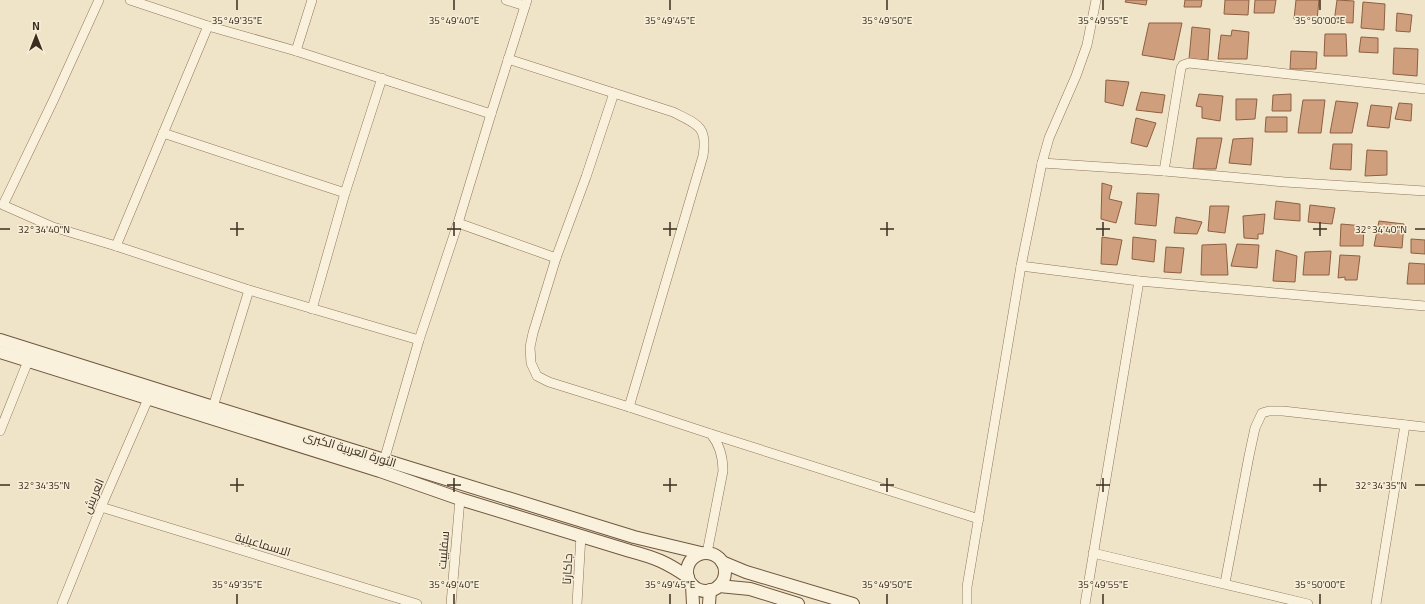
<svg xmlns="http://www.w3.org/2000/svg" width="1425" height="604" viewBox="0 0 1425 604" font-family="Georgia,Cairo,serif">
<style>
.building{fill:#cf9f7d;stroke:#8d5f41}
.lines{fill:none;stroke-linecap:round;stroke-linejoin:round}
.street-casing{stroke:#8d765c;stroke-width:10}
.secondary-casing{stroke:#6f573f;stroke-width:14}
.street{stroke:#faf1dc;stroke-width:9}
.secondary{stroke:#faf1dc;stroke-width:12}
.ticks{fill:none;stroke:#3d2e20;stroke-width:1.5}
.labels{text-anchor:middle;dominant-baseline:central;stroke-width:3;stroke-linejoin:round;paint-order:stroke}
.street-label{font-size:12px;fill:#3d2e20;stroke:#f7eed8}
.ticks-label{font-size:10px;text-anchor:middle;fill:#3d2e20;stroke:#f7eed8;stroke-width:3;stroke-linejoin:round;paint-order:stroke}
</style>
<rect width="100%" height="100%" fill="#f0e4c8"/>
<g class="building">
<polygon points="1126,0 1147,0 1146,5 1125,2"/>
<polygon points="1185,0 1202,0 1201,7 1184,7"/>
<polygon points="1225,0 1249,0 1248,15 1224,14"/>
<polygon points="1255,0 1276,0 1274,13 1254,13"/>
<polygon points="1296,0 1319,0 1317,20 1294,19"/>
<polygon points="1337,0 1354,1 1353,23 1334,22"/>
<polygon points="1363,2 1385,4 1384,30 1361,28"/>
<polygon points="1397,13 1412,15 1410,32 1396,31"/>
<polygon points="1149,23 1182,23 1174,60 1142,55"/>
<polygon points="1192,27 1210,29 1208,60 1189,59"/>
<polygon points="1232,30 1249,32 1247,59 1218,59 1221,35 1231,36"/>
<polygon points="1325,34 1346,34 1347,56 1324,56"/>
<polygon points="1361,37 1378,38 1378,53 1359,52"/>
<polygon points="1394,48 1418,49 1417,76 1393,74"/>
<polygon points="1291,51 1317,52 1316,69 1290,69"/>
<polygon points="1106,80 1129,82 1123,106 1105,102"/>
<polygon points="1141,92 1165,95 1162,113 1136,110"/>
<polygon points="1199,94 1223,96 1220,121 1202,118 1202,107 1196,106"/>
<polygon points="1291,94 1291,111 1272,111 1273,95"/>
<polygon points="1236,99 1257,99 1255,119 1236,120"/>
<polygon points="1303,100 1325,100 1321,133 1298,133"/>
<polygon points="1336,101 1358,103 1352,133 1330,133"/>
<polygon points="1399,103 1412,104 1411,121 1395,119"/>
<polygon points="1371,105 1392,107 1389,128 1367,126"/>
<polygon points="1266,117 1287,117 1287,132 1265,132"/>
<polygon points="1136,118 1156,123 1147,147 1131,143"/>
<polygon points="1197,138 1222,138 1216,169 1193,169"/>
<polygon points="1253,138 1251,165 1229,163 1233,139"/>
<polygon points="1333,144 1352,144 1351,170 1330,169"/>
<polygon points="1367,150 1387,151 1387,175 1365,176"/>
<polygon points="1102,183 1112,186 1109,199 1122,202 1116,223 1101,219"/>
<polygon points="1137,193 1159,194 1156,226 1135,224"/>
<polygon points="1276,201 1300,204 1300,221 1274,219"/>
<polygon points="1310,205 1335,208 1332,224 1308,222"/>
<polygon points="1210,206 1229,206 1225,233 1208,231"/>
<polygon points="1265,214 1263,234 1258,234 1258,239 1244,238 1243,216"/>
<polygon points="1176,217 1202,222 1197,234 1174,233"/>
<polygon points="1379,221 1404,224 1402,248 1374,246"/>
<polygon points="1341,224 1364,226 1363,246 1340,246"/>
<polygon points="1102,237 1122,240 1117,265 1101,264"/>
<polygon points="1133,237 1156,240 1154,262 1132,259"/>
<polygon points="1411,239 1425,240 1425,254 1411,253"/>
<polygon points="1226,244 1228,275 1201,275 1202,245"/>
<polygon points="1237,244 1259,245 1257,268 1231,266"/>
<polygon points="1166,247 1184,248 1181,273 1164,272"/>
<polygon points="1276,250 1297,256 1295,282 1273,281"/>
<polygon points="1331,251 1329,275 1303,275 1305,252"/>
<polygon points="1340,255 1360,256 1357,280 1345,280 1345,277 1338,278"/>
<polygon points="1409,263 1425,264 1425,284 1407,284"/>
</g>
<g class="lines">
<defs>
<g id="street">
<polyline points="99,0 54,99 3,205 53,227 116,246 249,290 419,340"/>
<polyline points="130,0 208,26 296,51 491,114"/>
<polyline points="506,0 525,6"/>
<polyline points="296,51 312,0"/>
<path d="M508 59 673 112C697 124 708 126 703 156L629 407"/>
<path d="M614 93 586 177 556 258 533 333 530 347 531 363 537 376 549 382 629 407 711 434C720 445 723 456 723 471L707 553"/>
<polyline points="163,133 345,193"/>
<polyline points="1042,163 1164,171 1285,182 1425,191"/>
<polyline points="1164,171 1181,68 1183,65 1189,63 1425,89"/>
<polyline points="458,223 556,258"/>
<polyline points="116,246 208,26"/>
<polyline points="1021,266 1139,281 1425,306"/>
<polyline points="312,309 345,193 382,78"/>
<polyline points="213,407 249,290"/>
<polyline points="0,431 28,361"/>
<polyline points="711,434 979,519"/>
<polyline points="383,464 419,340 458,223 491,114 527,0"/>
<polyline points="101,507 417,604"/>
<polyline points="1093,553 1308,604"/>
<polyline points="1225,583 1249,456 1255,428 1262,413 1269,411 1283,411 1425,427"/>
<polyline points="62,604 101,507 148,399"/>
<polyline points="451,604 460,499"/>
<polyline points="577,604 581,535"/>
<polyline points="967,604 967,587 1021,266 1042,163 1049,138 1076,76 1087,45 1096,0"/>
<polyline points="1085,604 1139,281"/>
<polyline points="1376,604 1405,425"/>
</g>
<g id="secondary">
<polyline points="0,340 213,407 634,537 701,553"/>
<path d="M0 352 380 471 460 499 630 551C656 558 666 562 688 577"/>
<circle cx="706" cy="572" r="19"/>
<polyline points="722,562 746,572 853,604"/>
<polyline points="692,585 693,604"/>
<polyline points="719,586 750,589 798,604"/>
<polyline points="709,604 710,590"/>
</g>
</defs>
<use href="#street" class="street-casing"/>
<use href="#secondary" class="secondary-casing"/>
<use href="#street" class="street"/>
<use href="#secondary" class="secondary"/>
</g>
<path class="ticks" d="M237 0V10M454 0V10M670 0V10M887 0V10M1103 0V10M1320 0V10M237 222V236M454 222V236M670 222V236M887 222V236M1103 222V236M1320 222V236M0 229H10M230 229H244M447 229H461M663 229H677M880 229H894M1096 229H1110M1313 229H1327M1415 229H1425M237 478V492M454 478V492M670 478V492M887 478V492M1103 478V492M1320 478V492M0 485H10M230 485H244M447 485H461M663 485H677M880 485H894M1096 485H1110M1313 485H1327M1415 485H1425M237 594V604M454 594V604M670 594V604M887 594V604M1103 594V604M1320 594V604"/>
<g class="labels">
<g class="street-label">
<text transform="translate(350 449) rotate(17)">الثورة العربية الكبرى</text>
<text transform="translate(93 496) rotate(-67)">العريش</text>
<text transform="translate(263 544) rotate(17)">الاسماعيلية</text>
<text transform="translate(443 550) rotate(-85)">سفلييت</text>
<text transform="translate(567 569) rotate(-87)">جاكارتا</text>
</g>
</g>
<g class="ticks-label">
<text x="237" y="24">35°49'35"E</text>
<text x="454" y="24">35°49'40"E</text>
<text x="670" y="24">35°49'45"E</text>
<text x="887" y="24">35°49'50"E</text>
<text x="1103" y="24">35°49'55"E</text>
<text x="1320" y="24">35°50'00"E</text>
<text x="44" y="233">32°34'40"N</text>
<text x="1381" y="233">32°34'40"N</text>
<text x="44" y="489">32°34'35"N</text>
<text x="1381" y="489">32°34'35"N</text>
<text x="237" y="588">35°49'35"E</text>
<text x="454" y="588">35°49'40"E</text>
<text x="670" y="588">35°49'45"E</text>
<text x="887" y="588">35°49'50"E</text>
<text x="1103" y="588">35°49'55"E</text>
<text x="1320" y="588">35°50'00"E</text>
</g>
<g transform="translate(36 36)" stroke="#f7eed8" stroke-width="3" paint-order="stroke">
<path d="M0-3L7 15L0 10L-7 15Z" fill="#3d2e20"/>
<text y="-6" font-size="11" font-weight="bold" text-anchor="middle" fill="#3d2e20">N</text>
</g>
</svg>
